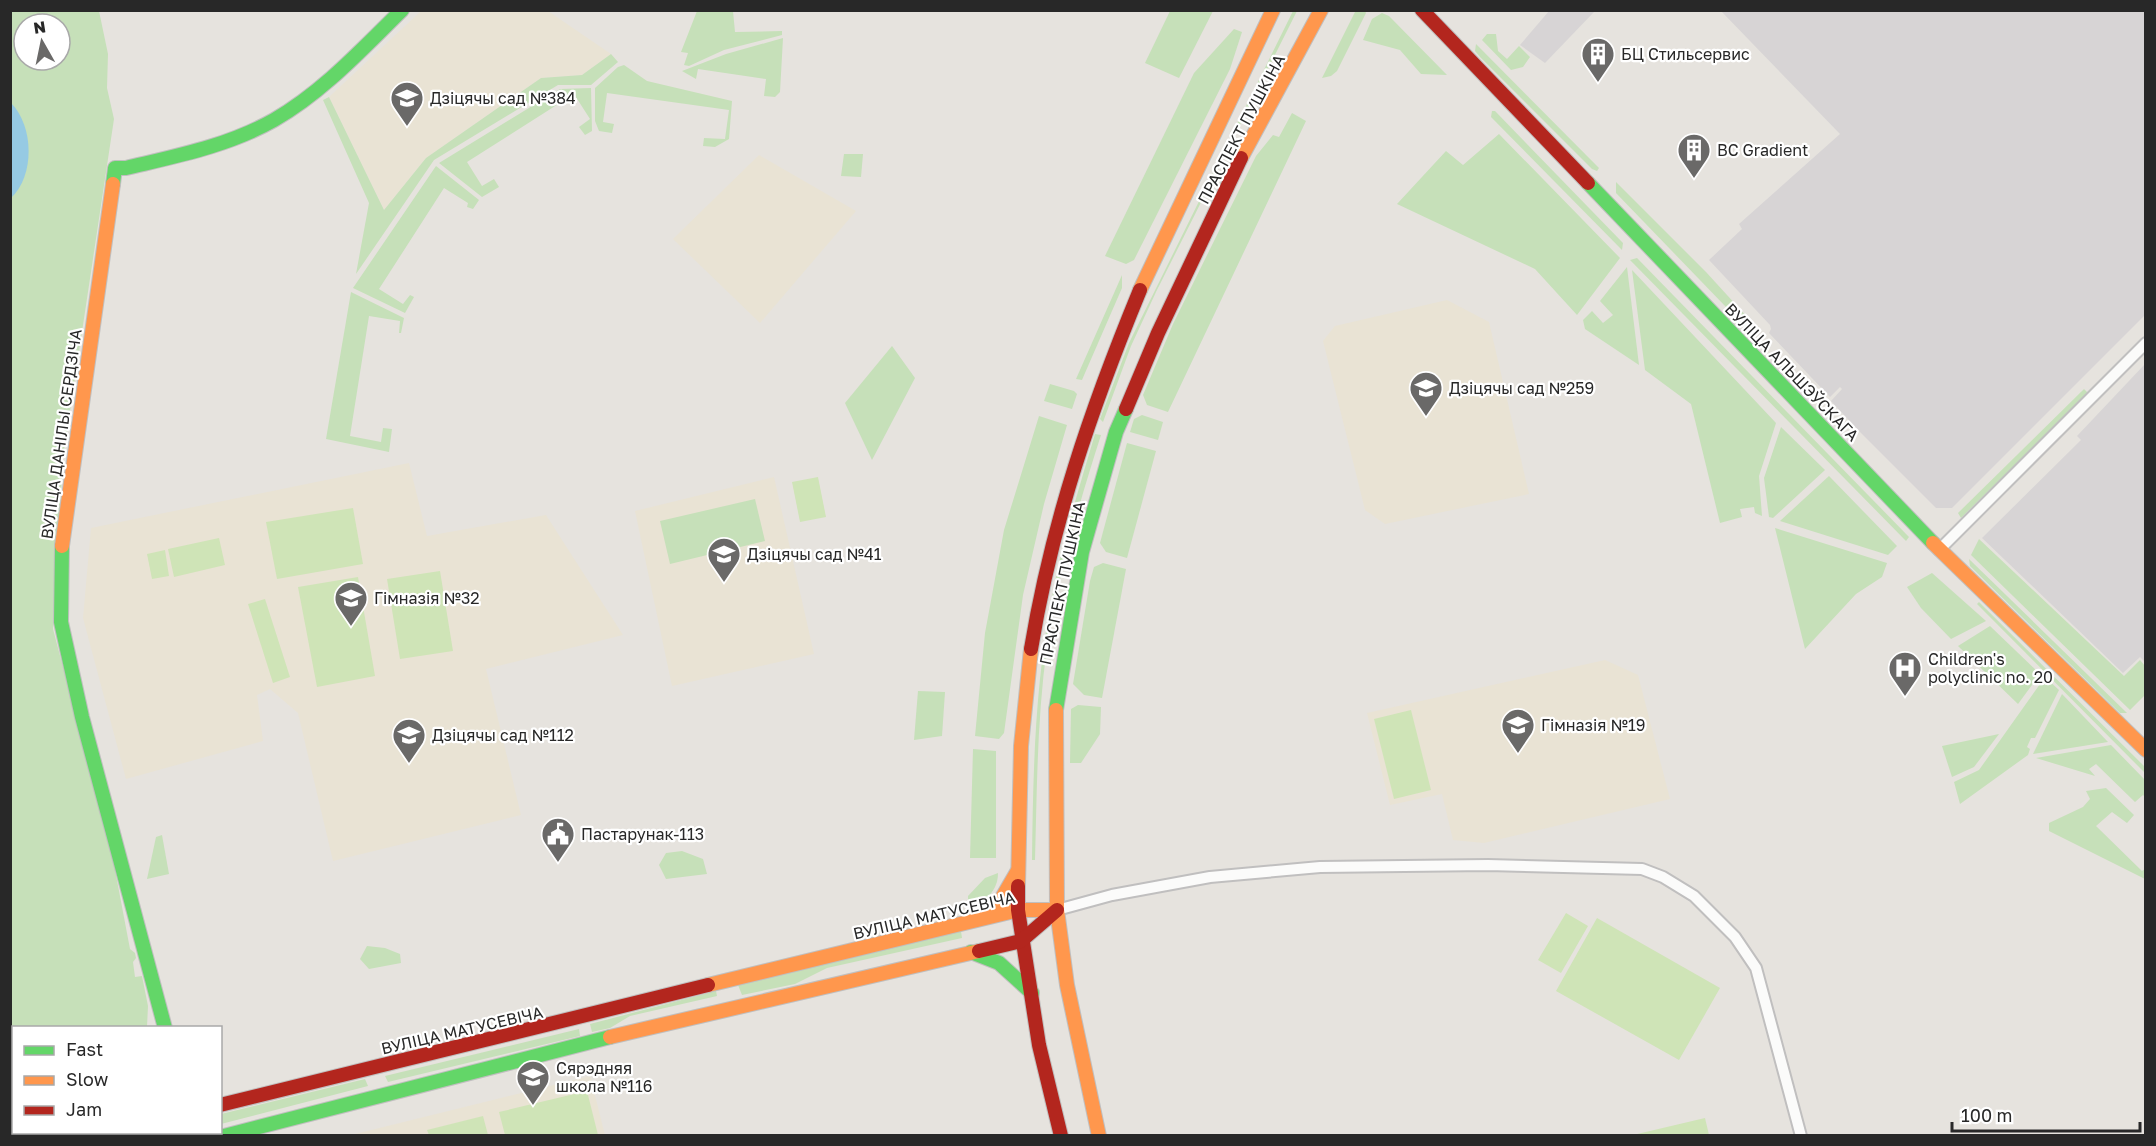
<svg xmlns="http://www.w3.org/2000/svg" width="2156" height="1146" viewBox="0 0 2156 1146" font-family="'Golos Text',sans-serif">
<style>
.industrial{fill:#d7d4d5}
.education{fill:#e9e3d4}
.green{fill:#c6e0b9;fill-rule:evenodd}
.pitch{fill:#cfe4b7}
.water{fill:#96cae3}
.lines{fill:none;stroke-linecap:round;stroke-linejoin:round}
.street-casing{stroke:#c0bfbf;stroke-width:14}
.fast-casing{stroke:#c0bfbf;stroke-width:16}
.slow-casing{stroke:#c0bfbf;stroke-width:16}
.jam-casing{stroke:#c0bfbf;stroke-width:16}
.street{stroke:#fbfbfa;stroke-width:10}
.fast{stroke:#63d668;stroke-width:14}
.slow{stroke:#ff974d;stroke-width:14}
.jam{stroke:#b3261e;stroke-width:14}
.labels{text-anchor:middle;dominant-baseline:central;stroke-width:4.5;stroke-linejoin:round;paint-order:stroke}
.poi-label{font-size:16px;fill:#282828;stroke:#fff;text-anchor:start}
.street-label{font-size:16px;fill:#282828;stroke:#fff}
</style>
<rect width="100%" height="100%" fill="#e6e3de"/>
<g class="industrial">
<polygon points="1591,10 1594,12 1545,63 1520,45 1549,11"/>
<polygon points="1721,11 2145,11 2145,315 1952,508 1936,508 1860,432 1831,401 1842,389 1840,387 1830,397 1769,333 1771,329 1770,325 1709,260 1742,229 1739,224 1840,134"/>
<polygon points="2145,364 2145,662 2140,657 2123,673 1982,538 2081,440 2077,436"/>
</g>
<g class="education">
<polygon points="421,11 548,11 611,54 582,75 541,78 426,158 384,210 329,97"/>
<polygon points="759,155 856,211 760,323 673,239"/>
<polygon points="1447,300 1489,322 1529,494 1385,524 1365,510 1323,341 1335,326"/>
<polygon points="409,463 427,536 546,515 623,635 486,669 521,815 333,861 298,713 270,689 257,695 263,741 126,779 83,618 91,528"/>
<polygon points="774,477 814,654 672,686 635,511"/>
<polygon points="1605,660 1638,675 1670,799 1484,843 1453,840 1442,794 1390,805 1367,713"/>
<polygon points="590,1076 605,1135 347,1136"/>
</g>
<g class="green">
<polygon points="1356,10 1365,11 1366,13 1337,71 1331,76 1322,78"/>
<path d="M10 11H99L108 54 107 88 114 119 63 458 53 629 112 854 130 949 135 953 136 958 133 962 135 977 142 976 148 1006 147 1027 14 1028V1128L11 1129ZM24 24H60V60H24Z"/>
<polygon points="697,11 733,11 735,32 782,31 782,35 724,50 689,66 684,65 688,53 681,52"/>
<polygon points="1170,11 1213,11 1179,78 1145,63"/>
<polygon points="1293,11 1297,11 1156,292 1131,346 1103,422 1100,419 1129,343"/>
<polygon points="1382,13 1389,16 1447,75 1421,74 1400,50 1363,40 1372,19"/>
<polygon points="1234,29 1242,32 1230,69 1134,260 1126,264 1105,256 1194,73"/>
<polygon points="1487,34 1496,34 1498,51 1507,59 1519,46 1530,57 1523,67 1511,70 1482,40"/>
<polygon points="783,38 780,92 775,97 764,96 766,79 698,69 696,79 682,71 726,54"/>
<polygon points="1476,44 1599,168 1597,171 1592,169 1480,57 1475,51"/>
<polygon points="611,54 618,62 591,85 558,85 434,160 356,274 369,203 323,100 329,97 384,210 426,158 541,78 582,75"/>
<polygon points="624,65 647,81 732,101 729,139 715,147 703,146 704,138 725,139 729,110 607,93 603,122 614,124 612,133 599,131 595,121 595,88 618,67"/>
<polygon points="591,88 592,131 585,135 579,127 590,119 574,94 467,162 482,186 494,179 499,187 482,197 439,163 560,89"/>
<polygon points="1492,111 1495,111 1623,243 1622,250 1491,117"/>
<polygon points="1292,113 1306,121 1168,412 1147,405 1143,395 1173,324 1256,156 1273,135 1279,137"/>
<polygon points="1499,134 1620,258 1577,315 1535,269 1397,204 1446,151 1463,165"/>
<polygon points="844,154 863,154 861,177 841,176"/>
<polygon points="436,166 479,200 473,209 467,207 468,203 444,188 379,289 403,304 410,295 414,297 405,313 353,288"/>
<polygon points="1616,182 1706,272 1758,329 1753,335 1616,193"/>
<polygon points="1637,258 1909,537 1906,541 1630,260"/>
<polygon points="1627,267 1639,365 1585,329 1583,320 1592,311 1603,323 1613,315 1600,301"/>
<polygon points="1632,270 1776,423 1759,476 1762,516 1755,513 1754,507 1740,509 1742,517 1720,523 1691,404 1645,370"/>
<polygon points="1122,275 1122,288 1085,373 1082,380 1076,379"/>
<polygon points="351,292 404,318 401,333 399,333 400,321 369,316 350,436 381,442 383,428 392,429 389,452 326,439"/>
<polygon points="892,346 915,378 872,460 845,403"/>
<polygon points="1050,384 1074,391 1077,394 1072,409 1044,401"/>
<polygon points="2084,389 2088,393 1961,518 1958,513"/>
<polygon points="1142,415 1163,422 1158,440 1130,432 1134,419"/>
<polygon points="1039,416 1067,425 1044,504 1023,595 1004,733 999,739 975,736 985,633 1004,530"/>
<polygon points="1781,427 1825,470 1773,518 1769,517 1764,478"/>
<path d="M1095 434 1101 435C1079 504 1058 575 1047 647 1037 718 1037 789 1035 860H1032C1033 772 1035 684 1052 597 1062 542 1079 488 1095 434Z"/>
<polygon points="1127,443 1156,451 1127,558 1106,552 1100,543"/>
<polygon points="1829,476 1897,546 1888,555 1780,521"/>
<polygon points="755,499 765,541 670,564 660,521"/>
<polygon points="1775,528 1887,563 1882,577 1856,594 1805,649"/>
<polygon points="1979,539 2124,676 2140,660 2145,666 2145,695 2130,710 1971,555"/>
<polygon points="1969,559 2127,713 2120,713 1970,566"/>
<polygon points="1103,563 1126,569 1102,698 1084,695 1073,684 1090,581 1094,567"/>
<polygon points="1932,573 1986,621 1951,639 1921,608 1907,587"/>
<polygon points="1979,602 2145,767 2145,773 1977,604"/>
<polygon points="1990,626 2040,674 2018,704 1958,646"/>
<polygon points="2045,677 2059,690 2035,738 2031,738 2027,747 2030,749 2028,755 1960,804 1954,782 1979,770"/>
<polygon points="918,691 945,692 942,736 914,740"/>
<polygon points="2062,694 2108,742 2033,754"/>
<polygon points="1078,705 1101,707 1100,734 1081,763 1070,763 1071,709"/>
<polygon points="1999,734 1974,767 1952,777 1942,746"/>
<polygon points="2111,745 2145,780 2145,797 2143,795 2135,802 2096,764 2089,769 2095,776 2036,758"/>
<polygon points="973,749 996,751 996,858 970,858"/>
<polygon points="2106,788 2134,815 2127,823 2112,812 2096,826 2142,871 2145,869 2145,879 2049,831 2049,823 2083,807 2090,799 2086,791"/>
<polygon points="162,835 169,874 147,879 156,837"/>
<polygon points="682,851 703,859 707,874 666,879 659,865 666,853"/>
<path d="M998 873C998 891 985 903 968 907V896L985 878Z"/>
<polygon points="961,931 962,938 827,968 795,984 742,995 738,985"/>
<polygon points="367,946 385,948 400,954 401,963 369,969 360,959"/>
<polygon points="716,991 717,996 630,1016 610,1028 592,1032 590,1024"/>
<polygon points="579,1029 580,1036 388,1082 385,1076"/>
<polygon points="365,1079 368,1086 221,1124 221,1114"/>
</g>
<g class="pitch">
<polygon points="818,477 826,517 800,522 792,482"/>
<polygon points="353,508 363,564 277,579 266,522"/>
<polygon points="219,538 225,565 174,577 168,549"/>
<polygon points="165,550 169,576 152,579 147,554"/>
<polygon points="440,571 453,651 400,659 387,579"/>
<polygon points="358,577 375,676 317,687 298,587"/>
<polygon points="265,599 290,677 273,683 248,604"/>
<polygon points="1411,710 1431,790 1394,799 1374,719"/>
<polygon points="1566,913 1588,926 1561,973 1538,960"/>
<polygon points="1597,918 1720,988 1679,1060 1556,991"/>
<polygon points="587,1091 598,1135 505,1135 499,1112"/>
<polygon points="483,1116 488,1135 429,1135 427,1130"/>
<polygon points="1705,1118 1709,1135 1633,1135"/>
</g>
<path class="water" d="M11 103C34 126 35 176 11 198Z"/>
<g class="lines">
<defs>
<g id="street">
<polyline points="1939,550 2146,343"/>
<polyline points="1057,910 1112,895 1210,877 1320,867 1488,865 1642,869 1663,877 1694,896 1735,937 1756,968 1801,1136"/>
</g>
<g id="fast">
<polyline points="1588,183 1933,543"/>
<path d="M113 184 115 168H126C176 156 228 146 274 120 323 92 362 49 402 10"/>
<polyline points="62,546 61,622 82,717 165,1028"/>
<polyline points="1056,710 1082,552 1116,432 1126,409"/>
<polyline points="971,952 999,963 1032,993"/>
<polyline points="191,1132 192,1136"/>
<polyline points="224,1136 610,1037"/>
</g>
<g id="slow">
<polyline points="1241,158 1321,10"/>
<polyline points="1140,290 1273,10"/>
<polyline points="1933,543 2146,750"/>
<polyline points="62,546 113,184"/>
<polyline points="1056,710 1057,910 1067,985 1099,1136"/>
<polyline points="1018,886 1021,746 1031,649"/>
<polyline points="975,920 999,903 1017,872"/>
<polyline points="708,985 1018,910 1057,910"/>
<polyline points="610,1037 979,951"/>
</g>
<g id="jam">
<polyline points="1422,10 1588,183"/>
<polyline points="1126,409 1158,333 1241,158"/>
<path d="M1031 649C1052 522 1091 409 1140 290"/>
<polyline points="1018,886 1018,910 1039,1045 1061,1136"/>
<polyline points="979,951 1021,941 1057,910"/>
<polyline points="220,1105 708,985"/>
<polyline points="92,1136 106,1132"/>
</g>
</defs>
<use href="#street" class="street-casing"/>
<use href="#fast" class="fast-casing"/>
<use href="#slow" class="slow-casing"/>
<use href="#jam" class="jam-casing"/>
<use href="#street" class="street"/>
<use href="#fast" class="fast"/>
<use href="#slow" class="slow"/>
<use href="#jam" class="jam"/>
</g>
<defs>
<symbol id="building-pin" viewBox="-11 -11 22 30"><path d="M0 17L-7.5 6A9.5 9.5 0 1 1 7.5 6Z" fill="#6a6968" stroke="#fff"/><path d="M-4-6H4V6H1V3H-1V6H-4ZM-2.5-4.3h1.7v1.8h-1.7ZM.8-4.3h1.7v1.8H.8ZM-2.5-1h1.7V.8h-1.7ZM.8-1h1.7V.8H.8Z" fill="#fff"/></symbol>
<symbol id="school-pin" viewBox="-11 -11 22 30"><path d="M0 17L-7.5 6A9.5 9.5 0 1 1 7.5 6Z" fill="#6a6968" stroke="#fff"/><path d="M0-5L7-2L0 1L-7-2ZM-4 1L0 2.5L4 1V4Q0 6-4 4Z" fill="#fff"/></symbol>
<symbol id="hospital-pin" viewBox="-11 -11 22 30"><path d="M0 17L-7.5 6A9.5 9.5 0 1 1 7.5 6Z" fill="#6a6968" stroke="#fff"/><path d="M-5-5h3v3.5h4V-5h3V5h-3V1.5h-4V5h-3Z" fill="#fff"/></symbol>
<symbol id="civic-pin" viewBox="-11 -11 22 30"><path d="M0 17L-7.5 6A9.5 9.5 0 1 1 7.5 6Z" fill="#6a6968" stroke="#fff"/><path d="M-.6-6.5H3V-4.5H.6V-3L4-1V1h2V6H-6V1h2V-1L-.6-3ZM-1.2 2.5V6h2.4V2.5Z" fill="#fff"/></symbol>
</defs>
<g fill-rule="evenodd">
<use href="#building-pin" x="1579" y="35" width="38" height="52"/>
<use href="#school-pin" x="388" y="79" width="38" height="52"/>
<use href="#building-pin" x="1675" y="131" width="38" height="52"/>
<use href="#school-pin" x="1407" y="369" width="38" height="52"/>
<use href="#school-pin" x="705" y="535" width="38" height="52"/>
<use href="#school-pin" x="332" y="579" width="38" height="52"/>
<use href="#hospital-pin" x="1886" y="649" width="38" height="52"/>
<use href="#school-pin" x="1499" y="706" width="38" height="52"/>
<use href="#school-pin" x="390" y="716" width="38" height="52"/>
<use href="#civic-pin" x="539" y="815" width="38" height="52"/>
<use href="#school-pin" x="514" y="1058" width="38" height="52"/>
</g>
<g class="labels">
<g class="poi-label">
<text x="1621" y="54">БЦ Стильсервис</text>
<text x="430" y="98">Дзіцячы сад №384</text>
<text x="1717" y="150">BC Gradient</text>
<text x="1449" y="388">Дзіцячы сад №259</text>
<text x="747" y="554">Дзіцячы сад №41</text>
<text x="374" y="598">Гімназія №32</text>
<text x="1928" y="659">Children's<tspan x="1928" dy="18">polyclinic no. 20</tspan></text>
<text x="1541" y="725">Гімназія №19</text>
<text x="432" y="735">Дзіцячы сад №112</text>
<text x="581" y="834">Пастарунак-113</text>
<text x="556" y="1068">Сярэдняя<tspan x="556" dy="18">школа №116</tspan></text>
</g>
<g class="street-label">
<text transform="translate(1241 129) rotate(-62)">ПРАСПЕКТ ПУШКІНА</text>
<text transform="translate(1792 372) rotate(46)">ВУЛІЦА АЛЬШЭЎСКАГА</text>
<text transform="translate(61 434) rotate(-82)">ВУЛІЦА ДАНІЛЫ СЕРДЗІЧА</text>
<text transform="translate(1062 583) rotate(-78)">ПРАСПЕКТ ПУШКІНА</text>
<text transform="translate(934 915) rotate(-13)">ВУЛІЦА МАТУСЕВІЧА</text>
<text transform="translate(462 1030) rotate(-13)">ВУЛІЦА МАТУСЕВІЧА</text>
</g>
</g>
<rect width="2156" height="1146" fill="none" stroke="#282828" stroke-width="24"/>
<rect x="12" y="1026" width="210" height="108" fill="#ffffff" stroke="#a9a9a9" stroke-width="1.5"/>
<rect x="24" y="1046" width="30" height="9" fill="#63d668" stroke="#a9a9a9" stroke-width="1.5"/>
<text x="66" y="1056" font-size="18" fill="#282828">Fast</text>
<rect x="24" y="1076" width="30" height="9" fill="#ff974d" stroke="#a9a9a9" stroke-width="1.5"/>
<text x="66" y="1086" font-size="18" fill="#282828">Slow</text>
<rect x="24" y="1106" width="30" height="9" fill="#b3261e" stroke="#a9a9a9" stroke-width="1.5"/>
<text x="66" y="1116" font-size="18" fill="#282828">Jam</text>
<g transform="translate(42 42) rotate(351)"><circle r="28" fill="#ffffff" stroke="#a9a9a9" stroke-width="1.5"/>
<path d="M0-4.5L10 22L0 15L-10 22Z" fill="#6a6968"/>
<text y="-9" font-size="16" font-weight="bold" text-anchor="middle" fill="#282828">N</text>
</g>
<path d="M1952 1122v9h188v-9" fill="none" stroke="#282828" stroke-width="3"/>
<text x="1961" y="1122" font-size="18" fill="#282828" stroke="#ffffff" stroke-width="4.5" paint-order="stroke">100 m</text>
</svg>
